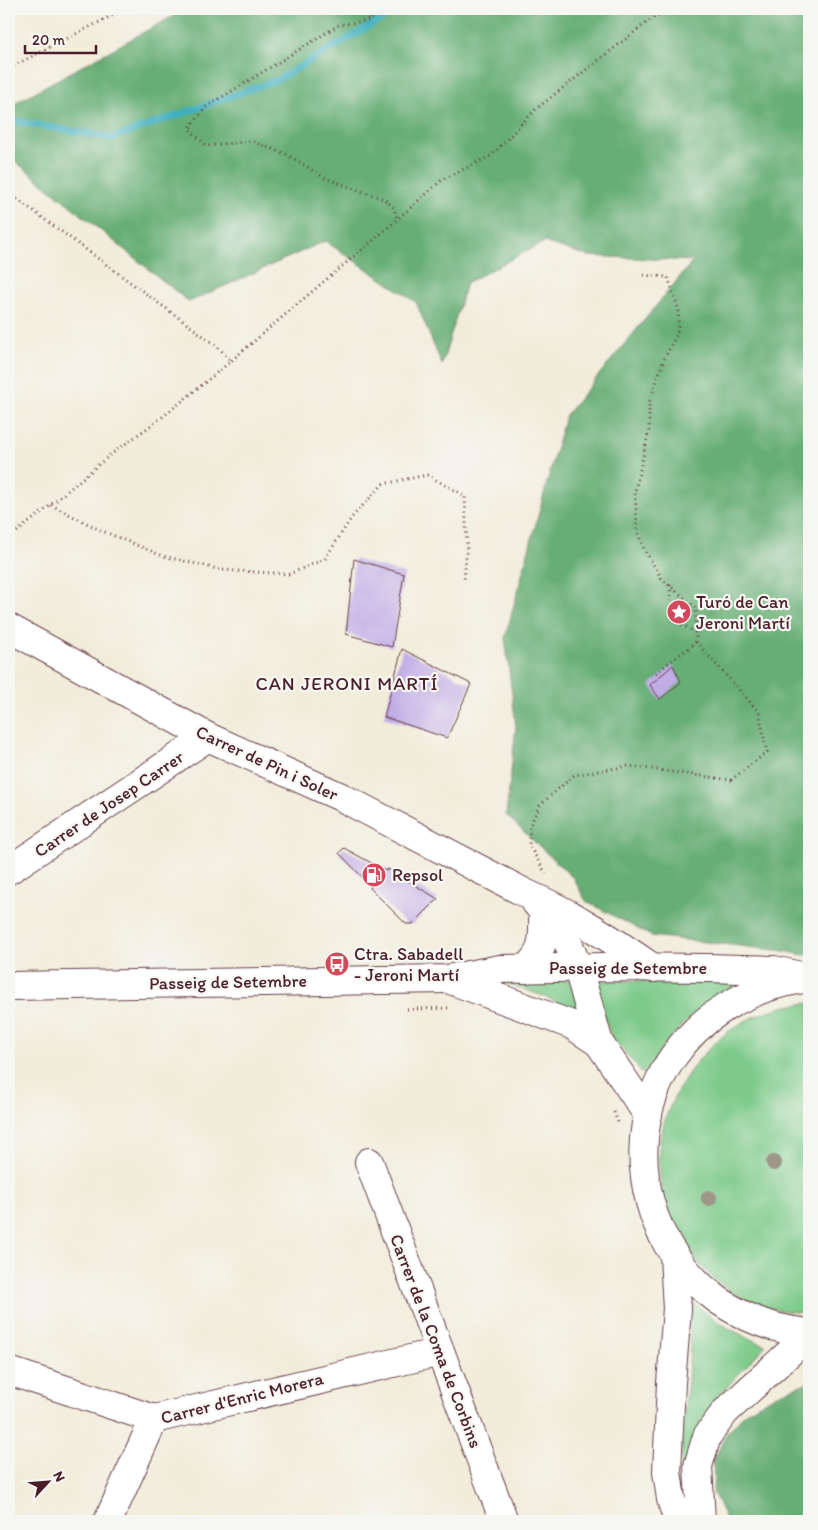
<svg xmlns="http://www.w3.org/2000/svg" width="818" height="1530" viewBox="0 0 818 1530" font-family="Itim,sans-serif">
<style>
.green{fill:#7dca89;stroke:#64745a}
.forest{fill:#66ae75;stroke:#586650}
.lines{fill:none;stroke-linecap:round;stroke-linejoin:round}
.stream{stroke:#40afbc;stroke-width:7}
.building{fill:#c1ace5}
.minor-casing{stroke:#633e45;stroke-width:30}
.path{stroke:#633e45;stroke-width:3;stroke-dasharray:1 4;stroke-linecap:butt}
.minor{stroke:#fff;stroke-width:28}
.tree{fill:#9e9789}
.labels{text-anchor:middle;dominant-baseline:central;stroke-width:4.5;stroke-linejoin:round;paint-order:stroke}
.poi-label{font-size:18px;fill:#4a1f2b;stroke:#f6f6f2;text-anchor:start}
.street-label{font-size:18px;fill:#4a1f2b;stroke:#f6f6f2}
.neighbourhood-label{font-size:19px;letter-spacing:1px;fill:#4a1f2b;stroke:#f6f6f2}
</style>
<rect width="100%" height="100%" fill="#f6f6f2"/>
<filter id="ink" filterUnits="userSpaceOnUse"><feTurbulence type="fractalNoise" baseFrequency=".02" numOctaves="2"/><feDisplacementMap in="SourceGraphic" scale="10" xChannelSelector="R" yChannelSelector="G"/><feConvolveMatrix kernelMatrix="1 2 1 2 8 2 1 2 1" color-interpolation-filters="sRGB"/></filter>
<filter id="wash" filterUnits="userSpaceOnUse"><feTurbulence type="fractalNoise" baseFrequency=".0096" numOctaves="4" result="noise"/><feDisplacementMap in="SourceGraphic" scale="20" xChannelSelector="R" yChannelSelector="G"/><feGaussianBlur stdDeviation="1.12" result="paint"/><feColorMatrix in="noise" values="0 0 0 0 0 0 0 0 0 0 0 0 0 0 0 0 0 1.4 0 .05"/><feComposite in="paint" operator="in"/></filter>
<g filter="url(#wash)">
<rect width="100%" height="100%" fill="#f2ecda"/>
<g class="green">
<path d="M570 980 578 1005 575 1009C568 1010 563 1006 556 1002 539 993 518 988 499 982Z"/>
<path d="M747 980C725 993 703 1005 685 1022 669 1038 656 1057 644 1075L622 1049 612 1039 593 981Z"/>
<path d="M809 1003V1313C793 1312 777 1311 761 1306 702 1286 663 1226 659 1166 655 1117 689 1061 728 1032 750 1015 781 1005 809 1003Z"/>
<path d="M691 1304H694C717 1322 739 1336 766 1345 745 1368 716 1395 701 1423 691 1441 687 1463 684 1483L681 1457 683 1421 688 1383 690 1347 689 1306Z"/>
</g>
<g class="forest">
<polygon points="186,9 809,9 809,956 783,951 651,936 586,901 573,878 506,815 516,727 505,638 565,416 693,261 588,256 544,242 466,283 442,365 416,302 325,241 189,302 9,156 9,106"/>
<polygon points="809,1382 809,1521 727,1521 713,1492 714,1461 725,1435 746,1412 775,1395"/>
</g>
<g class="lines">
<polyline class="stream" points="9,120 113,138 279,79 398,9"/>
</g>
<g id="blocks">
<g class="building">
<polygon points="354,559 404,574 392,647 346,634"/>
<polygon points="402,649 471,684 447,738 384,717"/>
<polygon points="673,665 681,682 660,699 650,685"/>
<polygon points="344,848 386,871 388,869 438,899 413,924 406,924 370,888 371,886 339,853"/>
</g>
</g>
</g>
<g filter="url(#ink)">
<use href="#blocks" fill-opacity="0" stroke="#633e45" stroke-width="1"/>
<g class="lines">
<defs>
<g id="minor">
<path d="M9 628 208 737 341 797 527 894C572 913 613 940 653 968"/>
<polyline points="9,870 208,737"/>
<polyline points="536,903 567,940 578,968 599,1043"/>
<path d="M525 969C546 951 543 936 543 911"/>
<polyline points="448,979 572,1025 599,1043 648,1115"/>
<path d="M798 980C690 998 621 1095 650 1202 660 1241 685 1276 718 1300 745 1319 776 1330 809 1333"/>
<polyline points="9,986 447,979 500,969 607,967 708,968 774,970 809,978"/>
<polyline points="369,1162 504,1521"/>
<polyline points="674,1255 677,1309 671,1383 667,1472 671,1499 678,1521"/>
<polyline points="9,1371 154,1419"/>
<polyline points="154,1419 440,1352"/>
<polyline points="108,1521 154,1419"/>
<polyline points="701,1521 698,1466 707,1436 725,1412 798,1345 806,1333"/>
</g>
</defs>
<use href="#minor" class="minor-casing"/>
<g class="path">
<polyline points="376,9 371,20 339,25 206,107 189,129 207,146 251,141 286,154 327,179 384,199 394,208 397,220"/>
<polyline points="9,68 125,9"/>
<polyline points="9,193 217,346 231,361"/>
<polyline points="51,505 100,530 163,556 222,570 289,574 325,559 352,517 383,484 427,475 465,496 467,547 464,580"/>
<polyline points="9,538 46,509 110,455 165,415 231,361 328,278 376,238 442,180 492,155 536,109 650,20 671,9"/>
<polyline points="670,585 672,619 696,633"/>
<polyline points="656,673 696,642"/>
<polyline points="546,874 529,845 530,825 540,805 574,775 628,766 731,780 767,752 759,712 696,642 696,608 662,579 644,549 637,530 635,491 649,431 649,403 664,359 677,334 679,311 668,277 641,275"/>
<polyline points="407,1009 450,1008"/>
<polyline points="614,1112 619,1125"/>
<polyline points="798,1521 809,1515"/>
</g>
<use href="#minor" class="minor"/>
</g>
<g class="tree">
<circle cx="774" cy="1163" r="8"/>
<circle cx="709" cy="1198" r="8"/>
</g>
</g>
<defs>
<symbol id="sight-disc" viewBox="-11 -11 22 22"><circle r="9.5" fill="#d1495b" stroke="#f6f6f2"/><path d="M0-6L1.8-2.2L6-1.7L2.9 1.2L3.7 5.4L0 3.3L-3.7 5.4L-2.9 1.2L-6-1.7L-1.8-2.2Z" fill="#fff"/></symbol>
<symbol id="fuel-disc" viewBox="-11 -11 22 22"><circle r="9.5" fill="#d1495b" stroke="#f6f6f2"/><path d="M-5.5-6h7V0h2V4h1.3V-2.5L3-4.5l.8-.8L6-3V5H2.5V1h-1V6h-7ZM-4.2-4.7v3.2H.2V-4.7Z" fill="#fff"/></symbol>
<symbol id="bus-disc" viewBox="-11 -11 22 22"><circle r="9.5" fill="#d1495b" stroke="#f6f6f2"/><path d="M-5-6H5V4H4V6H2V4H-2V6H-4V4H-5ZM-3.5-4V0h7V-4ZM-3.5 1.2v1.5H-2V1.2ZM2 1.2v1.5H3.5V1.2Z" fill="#fff"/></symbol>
</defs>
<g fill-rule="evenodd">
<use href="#sight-disc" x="665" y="598" width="28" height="28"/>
<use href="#fuel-disc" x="360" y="861" width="28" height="28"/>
<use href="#bus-disc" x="323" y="950" width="28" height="28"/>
</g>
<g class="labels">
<g class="poi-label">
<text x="696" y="602">Turó de Can<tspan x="696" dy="21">Jeroni Martí</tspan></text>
<text x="392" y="875">Repsol</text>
<text x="354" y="954">Ctra. Sabadell<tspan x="354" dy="21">- Jeroni Martí</tspan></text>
</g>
<g class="street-label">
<text transform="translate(267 763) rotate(25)">Carrer de Pin i Soler</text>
<text transform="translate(109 804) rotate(-34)">Carrer de Josep Carrer</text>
<text x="628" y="968">Passeig de Setembre</text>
<text transform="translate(228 982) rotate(-1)">Passeig de Setembre</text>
<text transform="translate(436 1341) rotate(69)">Carrer de la Coma de Corbins</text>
<text transform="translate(242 1398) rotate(-14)">Carrer d'Enric Morera</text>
</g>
<g class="neighbourhood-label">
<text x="347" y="683">CAN JERONI MARTÍ</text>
</g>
</g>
<rect width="818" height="1530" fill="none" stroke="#f6f6f2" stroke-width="30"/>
<g transform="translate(48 1482) rotate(64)" stroke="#f6f6f2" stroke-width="4" paint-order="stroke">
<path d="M0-4L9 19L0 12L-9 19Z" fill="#4a1f2b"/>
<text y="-8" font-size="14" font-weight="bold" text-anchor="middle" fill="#4a1f2b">N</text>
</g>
<path d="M25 45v8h71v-8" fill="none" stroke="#4a1f2b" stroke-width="2.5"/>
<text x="32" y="45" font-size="15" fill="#4a1f2b" stroke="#f6f6f2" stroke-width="4" paint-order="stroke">20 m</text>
</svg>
